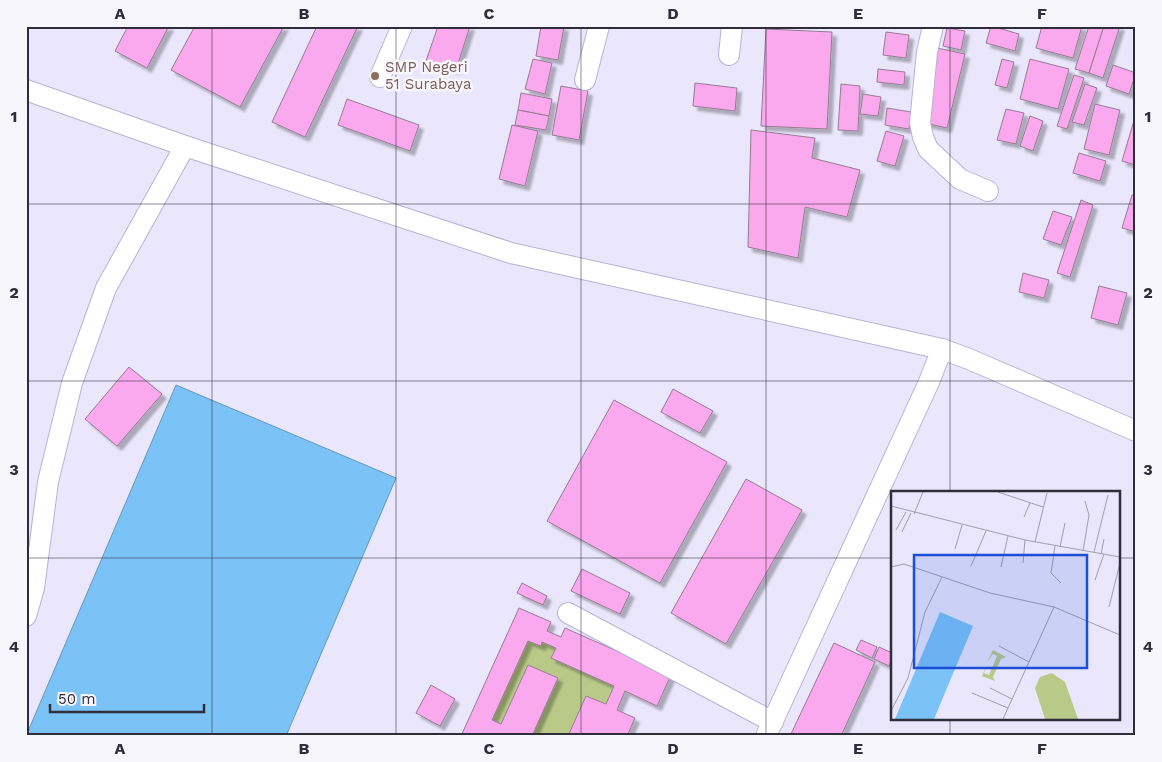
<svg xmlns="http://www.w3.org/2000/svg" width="1162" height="762" viewBox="0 0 1162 762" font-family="'Work Sans',sans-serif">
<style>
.green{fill:#b9c988}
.water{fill:#7bc3f7;stroke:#6496be}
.building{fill:#faa9ef;stroke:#967b92;filter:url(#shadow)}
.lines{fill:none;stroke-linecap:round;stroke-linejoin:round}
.minor-casing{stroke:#b8b3d4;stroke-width:22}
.minor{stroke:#fff;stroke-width:20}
.grid{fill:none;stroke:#2f2d3a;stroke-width:1;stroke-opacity:0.55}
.education-dot{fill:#8d6e63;stroke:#f7f6fd;stroke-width:2}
.labels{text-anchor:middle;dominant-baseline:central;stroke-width:5;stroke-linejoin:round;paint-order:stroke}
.education-label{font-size:15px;fill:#785e54;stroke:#f7f6fd;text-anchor:start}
.inset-road{fill:none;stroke:#9f9dae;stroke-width:1}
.view{fill:#1d4ed8;fill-opacity:0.15;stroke:#1d4ed8;stroke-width:2.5}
.inset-edge{fill:none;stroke:#2f2d3a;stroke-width:2.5}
.neatline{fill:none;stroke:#2f2d3a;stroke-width:2}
.grid-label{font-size:16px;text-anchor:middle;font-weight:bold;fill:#2f2d3a}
</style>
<defs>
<filter id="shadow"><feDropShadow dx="4.5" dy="4.5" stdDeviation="1" flood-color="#0004"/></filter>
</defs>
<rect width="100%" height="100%" fill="#eae7fc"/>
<polygon class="green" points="528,641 540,646 542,642 556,648 552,658 614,686 606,704 586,696 568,736 532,736 558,678 528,665 501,724 492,720"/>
<polygon class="water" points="176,385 396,478 286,736 26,736"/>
<g class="building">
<polygon points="128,26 169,26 147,68 115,51"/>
<polygon points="195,26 284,26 240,107 171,70"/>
<polygon points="317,26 358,26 305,137 272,122"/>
<polygon points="438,26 470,26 456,70 426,61"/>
<polygon points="541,26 564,26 558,60 536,56"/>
<polygon points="991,26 1019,34 1015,51 986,43"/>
<polygon points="1042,26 1082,26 1073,58 1036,48"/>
<polygon points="1089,26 1104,26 1089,73 1075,69"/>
<polygon points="1104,26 1120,26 1103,78 1089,73"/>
<polygon points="947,28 965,31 961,50 943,46"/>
<polygon points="766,29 832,32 827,129 761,126"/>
<polygon points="886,32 909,35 906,58 883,55"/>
<polygon points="937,48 965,54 947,128 920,122"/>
<polygon points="533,59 552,63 545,94 525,89"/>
<polygon points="1002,59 1014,62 1007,88 995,85"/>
<polygon points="1030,59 1069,69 1058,109 1020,99"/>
<polygon points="1113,65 1136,73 1129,94 1106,86"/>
<polygon points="878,69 905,72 904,85 877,82"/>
<polygon points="1074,75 1084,78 1067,129 1057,126"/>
<polygon points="695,83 737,88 735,111 693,106"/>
<polygon points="841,84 860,86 858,131 838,130"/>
<polygon points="1085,84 1097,88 1084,125 1072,122"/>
<polygon points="561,86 588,91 579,140 552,135"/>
<polygon points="521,93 552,99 549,116 518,110"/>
<polygon points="863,94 881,97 878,116 860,114"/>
<polygon points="347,99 419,125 410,151 338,125"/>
<polygon points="1095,104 1120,110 1109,155 1084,149"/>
<polygon points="887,108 911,112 909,129 885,125"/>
<polygon points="1006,109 1024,113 1016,144 997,140"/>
<polygon points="518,110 549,116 546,130 515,125"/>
<polygon points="1030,116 1043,121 1033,151 1020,146"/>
<polygon points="1135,117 1136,118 1135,165 1122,161"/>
<polygon points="512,125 538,131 525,186 499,179"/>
<polygon points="751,130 815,138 812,158 860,170 847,217 805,207 798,258 748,247"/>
<polygon points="886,131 904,136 895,166 877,161"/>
<polygon points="1079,153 1106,161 1100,181 1073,173"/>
<polygon points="1132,195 1136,196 1136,232 1122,228"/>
<polygon points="1081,200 1093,205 1070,277 1057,273"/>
<polygon points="1053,211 1072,217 1061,245 1043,239"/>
<polygon points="1023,273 1049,280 1044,298 1019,292"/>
<polygon points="1099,286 1127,293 1118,325 1091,318"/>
<polygon points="129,367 162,394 117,446 85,419"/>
<polygon points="673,389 713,411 700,433 661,412"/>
<polygon points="614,400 727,462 660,583 547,521"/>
<polygon points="746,479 802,510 726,644 671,613"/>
<polygon points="582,569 630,593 620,614 571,591"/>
<polygon points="522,583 547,596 543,605 517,593"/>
<polygon points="519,608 551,622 547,631 561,637 565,628 671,675 657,706 625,691 617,710 635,718 627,736 568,736 586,696 606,704 614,686 551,658 556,648 542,642 541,646 528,641 492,720 501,724 528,665 558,678 532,736 461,736"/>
<polygon points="861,640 877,647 872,658 856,650"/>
<polygon points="834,643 875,662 841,736 790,736"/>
<polygon points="879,647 892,653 892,659 889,666 874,659"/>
<polygon points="431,685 455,699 440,726 416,713"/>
</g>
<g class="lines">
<defs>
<g id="minor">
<polyline points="933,26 927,52 920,123 923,137 928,149 960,179 988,191"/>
<polyline points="729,55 732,26"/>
<polyline points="380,77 402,26"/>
<polyline points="585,80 599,26"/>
<polyline points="26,90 185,146 511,253 942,349"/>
<polyline points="568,613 773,722"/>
<polyline points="26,616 34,588 48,482 72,383 106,288 185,146"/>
<polyline points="766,736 929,382 942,349 969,359 1136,431"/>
</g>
</defs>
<use href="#minor" class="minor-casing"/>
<use href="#minor" class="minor"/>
</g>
<path class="grid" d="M212 26V736M396 26V736M581 26V736M766 26V736M950 26V492M26 204H1136M26 381H1136M26 558H892M1118 558H1136M950 718V736"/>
<circle class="education-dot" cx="375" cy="76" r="5"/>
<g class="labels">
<g class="education-label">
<text x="385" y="67">SMP Negeri<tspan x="385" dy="17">51 Surabaya</tspan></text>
</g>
</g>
<g transform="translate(891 491)">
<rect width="229" height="229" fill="#eae7fc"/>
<path d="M102 159 115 166 110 168 102 186 104 190 91 185 96 173 93 182 98 184 106 165 102 163 96 171ZM161 182 174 191 187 228H154L144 197 149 186Z" fill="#b9c988"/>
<path d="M49 121 82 135 43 228H4Z" fill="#7bc3f7"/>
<path class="inset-road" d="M107 1 152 16M0 15 134 49 229 66M23 23 32 1M133 26 139 12M5 39 15 21M11 41 20 22M144 51 156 2M164 55 160 82 170 92M169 56 174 32M64 58 71 34M192 60 198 24 194 10M203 61 217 4M210 63 213 48M132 72 134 49M80 75 95 40M0 76 13 73 99 102 163 116M110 76 117 45M204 89 213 63M218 116 229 72M108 155 138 171M99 197 121 208M81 202 117 217M0 220 17 187 34 121 51 86M112 228 163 116 229 144"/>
<path class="view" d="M23 64H196V177H23Z"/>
<rect width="229" height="229" class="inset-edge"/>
</g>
<rect width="1162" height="762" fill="none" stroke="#f7f6fd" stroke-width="55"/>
<path d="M50 704v8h154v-8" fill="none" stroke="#2f2d3a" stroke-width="2.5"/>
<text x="58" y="704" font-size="15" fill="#2f2d3a" stroke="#f7f6fd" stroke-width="4" paint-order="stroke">50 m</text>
<rect x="28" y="28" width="1106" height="706" class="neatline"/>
<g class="grid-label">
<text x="120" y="19">A</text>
<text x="304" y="19">B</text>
<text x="489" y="19">C</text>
<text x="673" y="19">D</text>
<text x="858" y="19">E</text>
<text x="1042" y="19">F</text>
<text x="14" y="122">1</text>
<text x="1148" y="122">1</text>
<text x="14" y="298">2</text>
<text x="1148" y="298">2</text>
<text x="14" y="475">3</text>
<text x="1148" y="475">3</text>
<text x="14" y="652">4</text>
<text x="1148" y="652">4</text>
<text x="120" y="754">A</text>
<text x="304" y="754">B</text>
<text x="489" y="754">C</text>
<text x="673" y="754">D</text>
<text x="858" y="754">E</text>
<text x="1042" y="754">F</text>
</g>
</svg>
